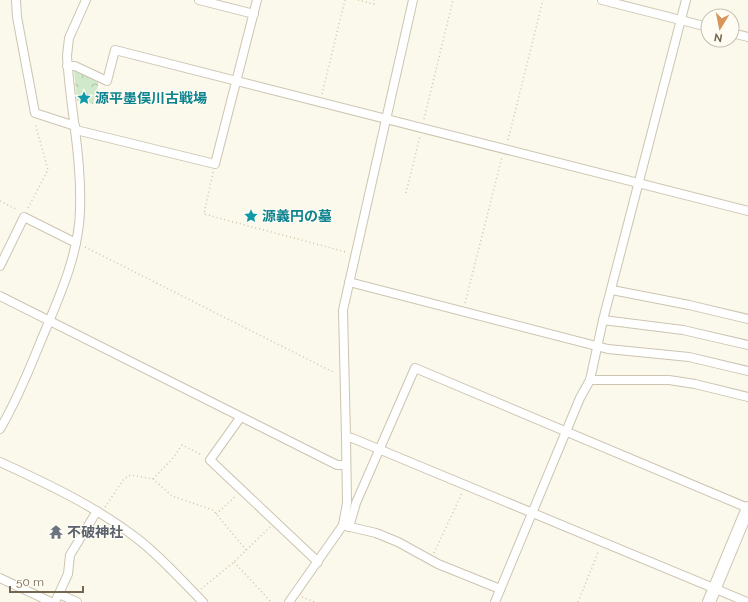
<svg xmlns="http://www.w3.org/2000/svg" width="748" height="602" viewBox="0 0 748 602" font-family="Raleway,'Noto Sans JP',sans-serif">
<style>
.park{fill:url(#park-crowns)}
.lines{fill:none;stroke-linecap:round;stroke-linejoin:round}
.minor-casing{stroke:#cdc4b2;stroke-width:10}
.secondary-casing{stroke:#cfc5b0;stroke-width:14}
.path{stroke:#d4c3a8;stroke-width:1.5;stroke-dasharray:1 3;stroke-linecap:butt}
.minor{stroke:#fff;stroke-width:8}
.secondary{stroke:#fff;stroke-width:12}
.labels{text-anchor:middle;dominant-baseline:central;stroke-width:3;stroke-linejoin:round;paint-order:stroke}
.culture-label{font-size:14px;font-weight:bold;fill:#0d838f;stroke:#fefcf3;text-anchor:start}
.worship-label{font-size:14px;font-weight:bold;fill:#5b616d;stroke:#fefcf3;text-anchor:start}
</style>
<defs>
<pattern id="park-crowns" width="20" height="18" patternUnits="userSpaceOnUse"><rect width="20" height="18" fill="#d0e9cb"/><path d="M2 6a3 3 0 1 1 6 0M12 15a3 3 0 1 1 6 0" fill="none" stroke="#adc1a7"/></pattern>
</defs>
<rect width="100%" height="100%" fill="#fbf9ec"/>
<polygon class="park" points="77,70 99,81 93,104 77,101 74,71"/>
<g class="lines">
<defs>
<g id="minor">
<polyline points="16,0 17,17 35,113 75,126"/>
<polyline points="199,0 254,14"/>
<polyline points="602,0 708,27"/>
<polyline points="732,33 748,37"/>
<polyline points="67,66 75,66 107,81 115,50 748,211"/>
<polyline points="76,130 215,164 257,0"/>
<polyline points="0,266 24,217 76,243"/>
<polyline points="349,282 608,349 689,357 748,371"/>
<polyline points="612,290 689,305 748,319"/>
<polyline points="0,296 337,465 346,465"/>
<polyline points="603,320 683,330 748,345"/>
<polyline points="590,380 669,380 695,384 748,397"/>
<polyline points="240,418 210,460 318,562"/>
<path d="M0 429C16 402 28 373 40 343 57 302 79 256 80 210 82 158 70 107 67 56L69 38 86 0"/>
<polyline points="346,437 343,310 413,0"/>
<path d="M0 462C48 484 97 507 139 540 162 558 182 581 203 602"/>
<polyline points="346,526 376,533 398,542 438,564 500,589"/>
<polyline points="349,527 356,503 415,368 748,508"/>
<polyline points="0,578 51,602"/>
<polyline points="59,594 77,602"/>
<polyline points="55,602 68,574 70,555 97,511"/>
<polyline points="289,602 343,525 347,503 346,437 352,438 747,602"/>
<polyline points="495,602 580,398 590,380 603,320 686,0"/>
</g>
<polyline id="secondary" points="709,602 748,508"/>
</defs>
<use href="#minor" class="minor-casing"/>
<use href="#secondary" class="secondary-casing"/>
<g class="path">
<polyline points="358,0 374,4 374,0"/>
<polyline points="322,94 345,0"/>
<polyline points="424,119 453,0"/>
<polyline points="508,140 543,0"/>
<polyline points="213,172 204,214 346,252"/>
<polyline points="406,193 420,136"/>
<polyline points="0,201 18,210"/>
<polyline points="28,208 48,170 35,123"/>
<polyline points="85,247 335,373"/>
<polyline points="465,303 502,157"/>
<polyline points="153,479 173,458 182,445 202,455"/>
<polyline points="105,507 124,479 131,475 153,479 172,496 213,510 246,550"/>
<polyline points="216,514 236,496"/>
<polyline points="434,553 462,493"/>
<polyline points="234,562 271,602"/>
<polyline points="201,589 234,562 270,527"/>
<polyline points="302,597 315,602"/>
<polyline points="578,602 599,550"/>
</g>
<use href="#minor" class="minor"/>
<use href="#secondary" class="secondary"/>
</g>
<defs>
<symbol id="sight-bare" viewBox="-9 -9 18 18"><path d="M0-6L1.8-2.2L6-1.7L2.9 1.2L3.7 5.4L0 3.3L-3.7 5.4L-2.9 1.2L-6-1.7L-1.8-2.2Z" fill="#0f9aa8" stroke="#fefcf3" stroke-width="2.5" paint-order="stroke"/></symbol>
<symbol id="temple-bare" viewBox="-9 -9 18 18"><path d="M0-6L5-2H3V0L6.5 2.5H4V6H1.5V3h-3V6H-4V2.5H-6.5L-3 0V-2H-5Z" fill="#6b7280" stroke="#fefcf3" stroke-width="2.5" paint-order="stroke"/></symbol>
</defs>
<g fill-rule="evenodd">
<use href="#sight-bare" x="74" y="88" width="20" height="20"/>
<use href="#sight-bare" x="241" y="206" width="20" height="20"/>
<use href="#temple-bare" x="46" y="522" width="20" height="20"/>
</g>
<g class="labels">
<g class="culture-label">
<text x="95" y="98">源平墨俣川古戦場</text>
<text x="262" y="216">源義円の墓</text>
</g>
<g class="worship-label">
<text x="67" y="532">不破神社</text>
</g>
</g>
<g transform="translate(720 28) rotate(190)"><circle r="19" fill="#fefcf3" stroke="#c7c0b2"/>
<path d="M0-3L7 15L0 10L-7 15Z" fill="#da955c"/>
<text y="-6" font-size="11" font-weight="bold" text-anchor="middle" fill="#756650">N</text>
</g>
<path d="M10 586v6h73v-6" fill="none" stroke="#756650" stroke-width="2"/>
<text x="16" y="586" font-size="12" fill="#756650" stroke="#fefcf3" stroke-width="3" paint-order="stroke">50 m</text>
</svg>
